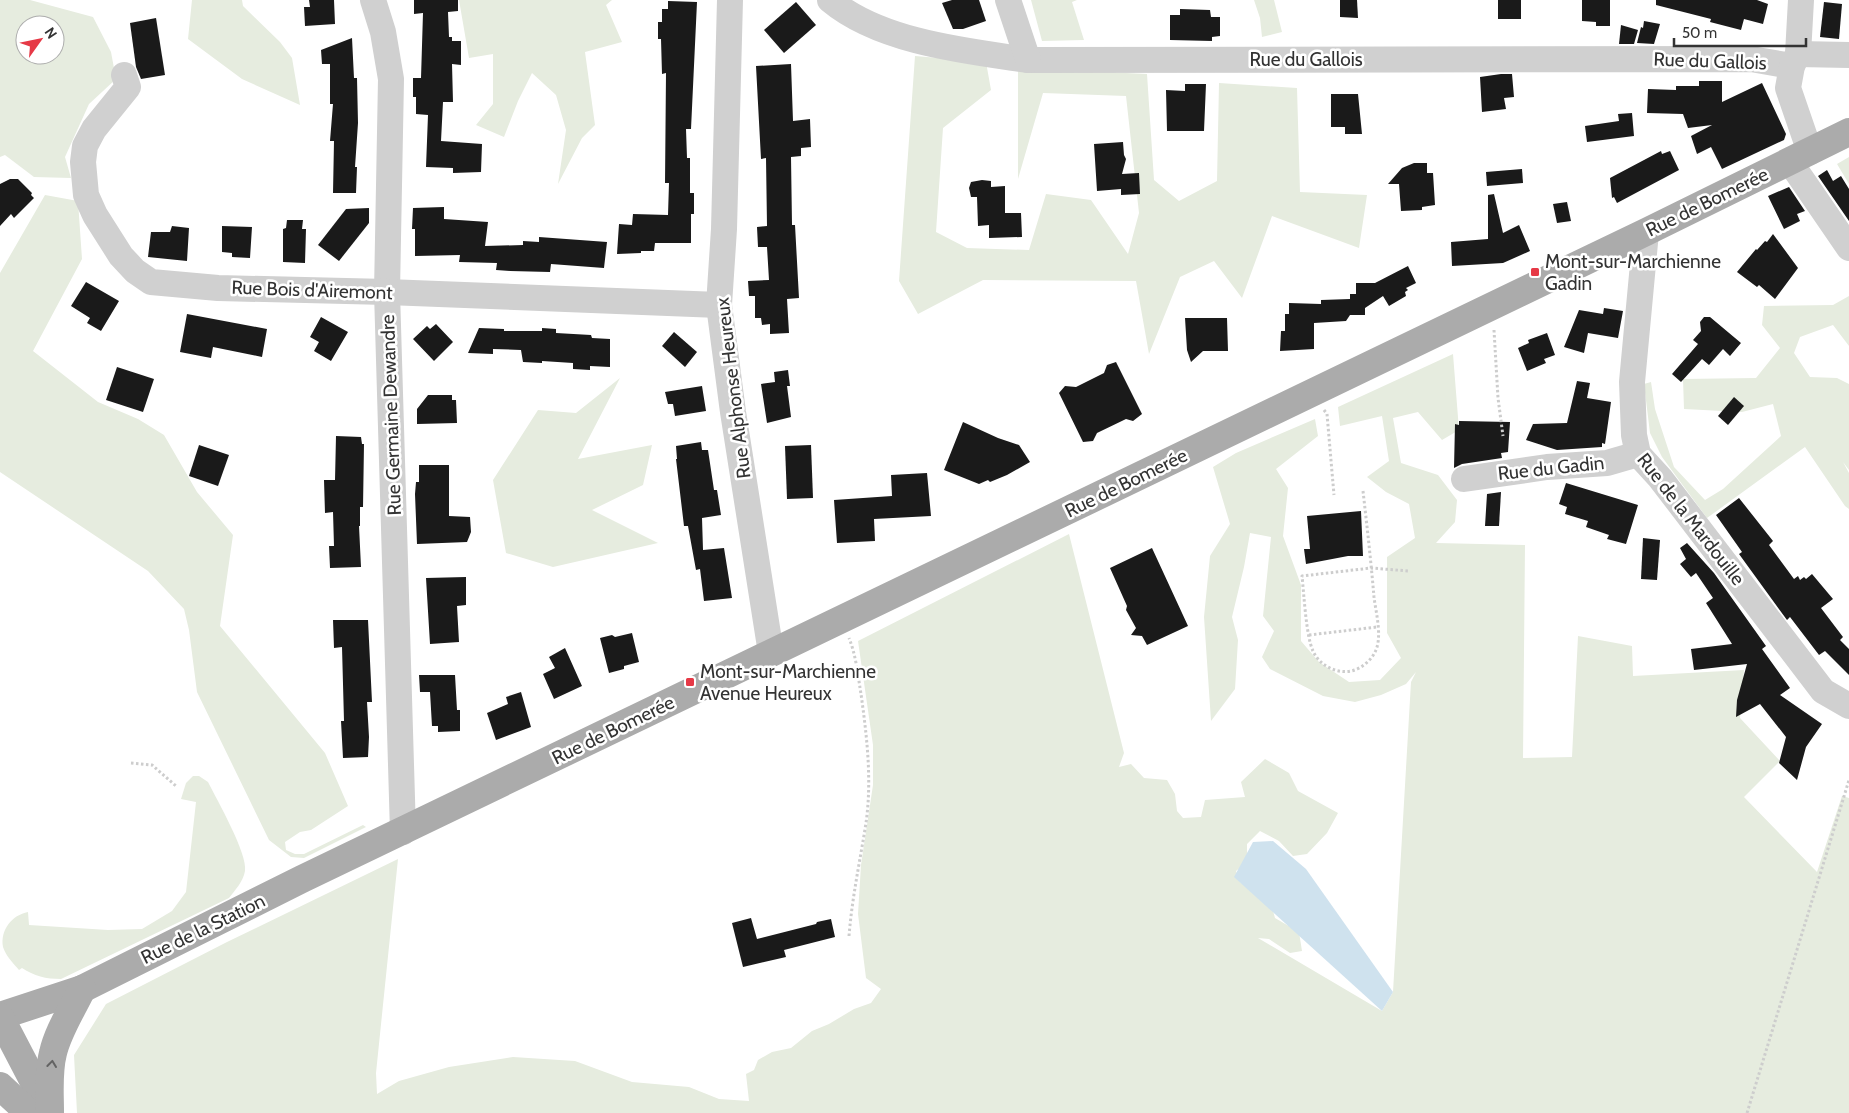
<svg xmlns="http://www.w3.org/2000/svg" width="1849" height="1113" viewBox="0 0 1849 1113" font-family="Cabin,sans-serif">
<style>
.green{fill:#e6ecdf;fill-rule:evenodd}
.water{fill:#cfe2ee}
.building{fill:#1a1a1a}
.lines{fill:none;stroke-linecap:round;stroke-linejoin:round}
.path{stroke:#cdcdcd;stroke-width:3;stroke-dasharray:2.5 2.5;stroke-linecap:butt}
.minor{stroke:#d0d0d0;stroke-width:26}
.major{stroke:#ababab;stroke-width:28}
.oneway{stroke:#636363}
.poi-dot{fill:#e63946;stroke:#fff;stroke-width:2}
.labels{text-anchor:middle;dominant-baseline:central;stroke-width:5;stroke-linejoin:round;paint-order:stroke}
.street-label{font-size:19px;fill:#333;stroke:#fff}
.poi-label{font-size:19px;fill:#333;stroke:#fff;text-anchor:start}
</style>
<rect width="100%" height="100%" fill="#fff"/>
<g class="green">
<path d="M0 0H30L93 17 111 52 116 79 89 104 65 157 71 178 34 177 5 155 0 157ZM25 25H55V55H25Z"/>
<polygon points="192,0 242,0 243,6 280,42 292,58 300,105 242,79 188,39"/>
<polygon points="459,0 612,0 606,5 622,42 585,52 595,125 582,138 558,184 566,130 556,95 532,73 518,101 504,137 476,125 493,104 493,54 469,58"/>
<polygon points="1031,0 1077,0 1072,2 1084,40 1042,41"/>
<polygon points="1254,0 1274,0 1282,32 1262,37 1260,18"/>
<polygon points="915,56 986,62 991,90 943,128 936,232 967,248 1029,250 1046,194 1091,200 1128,254 1139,213 1126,96 1043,93 1018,179 1018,68 1147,74 1154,180 1179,201 1217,181 1219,83 1297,88 1300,192 1367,195 1359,248 1272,216 1242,298 1214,261 1180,277 1149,354 1136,281 983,280 918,314 899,281"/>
<polygon points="1849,157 1849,184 1837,164"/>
<polygon points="45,195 78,201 82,259 33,351 98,402 138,419 164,435 197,492 233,535 220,626 325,753 348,806 311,830 300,832 285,842 286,850 295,854 304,854 363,825 366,827 304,858 291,857 269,840 197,692 189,630 184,609 148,571 0,472 0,273"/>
<polygon points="1849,296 1849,346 1833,325 1800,337 1794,353 1810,377 1837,378 1849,384 1849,470 1843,462 1849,473 1849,509 1845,506 1805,447 1707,518 1662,457 1650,433 1644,384 1651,382 1655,409 1674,467 1705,500 1723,489 1781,436 1773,404 1742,412 1684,409 1683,379 1756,378 1780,348 1762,325 1764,306 1833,305"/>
<polygon points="1453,354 1459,430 1442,440 1418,412 1393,418 1401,463 1438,475 1457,500 1455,522 1436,543 1525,545 1523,758 1572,757 1578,636 1632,646 1633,676 1744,670 1740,718 1780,761 1744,797 1817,872 1842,796 1849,798 1849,1113 77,1113 74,1055 106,1004 227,942 398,859 376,1073 377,1094 399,1081 449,1067 513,1057 575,1061 632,1082 689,1087 719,1099 749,1101 746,1074 754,1070 758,1060 772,1052 791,1048 812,1031 829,1024 854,1009 871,1003 881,989 866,978 858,914 861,865 873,785 873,745 858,641 1069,534 1124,753 1119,767 1131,764 1144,778 1167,780 1175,794 1177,811 1183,818 1201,817 1205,800 1245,797 1241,782 1265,759 1289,773 1298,791 1338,813 1327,833 1307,854 1293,856 1279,841 1260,831 1247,844 1247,862 1236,871 1240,882 1272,907 1275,918 1299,932 1302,951 1290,953 1269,939 1258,938 1382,1011 1393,992 1411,682 1416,672 1406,684 1381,695 1355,702 1323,696 1270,669 1262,657 1274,631 1263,616 1271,537 1250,533 1244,567 1232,617 1238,640 1235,689 1211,721 1204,617 1210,556 1230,524 1213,467 1236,453 1315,419 1318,436 1276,469 1288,488 1283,536 1301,585 1301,641 1319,662 1349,682 1380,680 1401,658 1387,633 1387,557 1415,538 1409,504 1386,492 1367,477 1389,461 1382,416 1340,426 1338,407"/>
<polygon points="620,378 578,459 652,445 643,485 592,510 658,543 553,567 506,553 493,480 538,410 576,413"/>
<path d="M193 776H199L208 782C217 800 248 854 245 871 243 882 235 890 229 898L61 979C46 979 34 976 22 968L19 970C13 963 6 956 3 947 0 930 12 915 28 912L29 925 108 930 142 929 172 911 186 892 196 802 181 799 186 783Z"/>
</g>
<polygon class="water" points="1273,841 1306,869 1393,992 1382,1011 1234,877 1253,842"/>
<g class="building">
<polygon points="309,0 334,0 335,24 305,26 304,7 310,7"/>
<polygon points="414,0 458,0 458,11 448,12 449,37 452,37 452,41 461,41 461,65 452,64 453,102 443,102 441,141 482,144 481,172 453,173 453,168 426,167 428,115 416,114 416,97 413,97 413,78 421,78 423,13 414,14"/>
<polygon points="952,0 979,0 986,21 963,29 953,29 942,3"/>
<polygon points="1340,0 1357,0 1358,18 1340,17"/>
<rect x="1498" y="0" width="23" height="19"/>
<polygon points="1582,0 1610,0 1610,26 1596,26 1596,22 1582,21"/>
<polygon points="1656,0 1757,0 1768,4 1763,24 1744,19 1741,30 1710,22 1711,19 1656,5"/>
<polygon points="668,1 697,2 691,129 686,129 687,158 690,158 690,193 694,193 694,214 691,214 691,243 655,243 654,251 641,251 641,253 617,254 619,224 632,225 633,214 668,215 669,183 665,183 666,73 662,74 661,39 658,39 658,22 662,22 662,9 668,9"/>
<polygon points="796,2 816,25 784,53 764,30"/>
<polygon points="1824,2 1842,4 1839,39 1820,37"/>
<polygon points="1180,9 1210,10 1211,17 1220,17 1220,36 1212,37 1212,41 1170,40 1170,15 1180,15"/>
<polygon points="156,18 165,75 141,79 136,67 130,23"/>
<polygon points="1644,21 1660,24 1654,44 1637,43 1641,27 1643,28"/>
<polygon points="1621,25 1638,30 1634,44 1619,44"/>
<polygon points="352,38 354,78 357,78 358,123 355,167 357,167 356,193 333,193 334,141 330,141 333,104 330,104 330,64 322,64 321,50"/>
<polygon points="791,64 793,121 810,119 811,147 801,148 801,156 791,157 792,225 795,225 799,298 787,299 789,333 770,334 770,324 762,325 761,318 755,318 755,296 749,296 748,281 769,280 767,247 758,247 757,227 767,226 766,158 761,159 756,66"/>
<polygon points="1501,74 1512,74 1514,97 1504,98 1506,109 1482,112 1480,77"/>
<polygon points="1699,81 1722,81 1722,102 1762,83 1786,134 1784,140 1722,169 1711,147 1697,154 1691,136 1712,125 1688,128 1683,114 1647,113 1648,89 1676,90 1676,86 1699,86"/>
<polygon points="1185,84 1206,84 1204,131 1167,131 1166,90 1185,91"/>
<polygon points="1331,94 1358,94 1362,134 1345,134 1345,127 1331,127"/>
<polygon points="1632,113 1634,136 1587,142 1585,126 1619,121 1618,114"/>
<polygon points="1123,142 1124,155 1126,159 1122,174 1139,173 1140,194 1121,195 1121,189 1097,191 1094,144"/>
<polygon points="1661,151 1662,154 1670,151 1679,170 1617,203 1614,197 1612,198 1610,178"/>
<polygon points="1414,163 1427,163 1427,173 1433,173 1435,205 1422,207 1422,210 1401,211 1399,184 1388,184 1402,168"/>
<polygon points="1522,169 1523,183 1487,186 1486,172"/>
<polygon points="1827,170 1833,181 1841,176 1849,189 1849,221 1818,176"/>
<polygon points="10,179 18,179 32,193 31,195 34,198 14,218 11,214 0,226 0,184"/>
<polygon points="982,180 991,181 991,187 1005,186 1005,213 1021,213 1022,237 989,238 989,225 978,226 977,197 971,197 969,188 971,182"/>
<polygon points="1789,187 1805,211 1797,214 1800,221 1784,229 1768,196"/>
<polygon points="1494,194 1503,233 1519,225 1530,251 1503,263 1452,266 1451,242 1488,239 1488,195"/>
<polygon points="1567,202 1571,221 1557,223 1553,204"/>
<polygon points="444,207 444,219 488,222 485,246 523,245 523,241 539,242 539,237 607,242 604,268 551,264 550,272 510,271 496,270 497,263 459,262 460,255 415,256 415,229 412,229 413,208"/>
<polygon points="369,208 369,223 339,261 318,245 346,209"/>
<polygon points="287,220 303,220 302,229 306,229 305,263 283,262 283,229 286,228"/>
<polygon points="172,226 189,228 187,261 148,257 151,232 170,232"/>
<polygon points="222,226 252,227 250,258 232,257 232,253 222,252"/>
<polygon points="1773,234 1798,268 1775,299 1759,285 1757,287 1737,272 1756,249 1757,250 1765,241 1767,242"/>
<polygon points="1408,266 1416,283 1406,288 1408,290 1405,292 1406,296 1389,306 1383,296 1365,308 1365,315 1350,315 1346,321 1314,323 1314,349 1280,351 1281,331 1285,331 1285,314 1289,314 1289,303 1321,304 1321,300 1350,299 1350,294 1356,294 1356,283 1375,283"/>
<polygon points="86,282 119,301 101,331 87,323 90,318 71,306"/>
<polygon points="1604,308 1623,311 1618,338 1588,333 1584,353 1564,347 1579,310 1603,314"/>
<polygon points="187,314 267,329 262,357 213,347 211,358 180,352"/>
<polygon points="321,317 348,332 331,361 314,351 319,342 310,337"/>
<polygon points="1704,317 1710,317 1741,343 1730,356 1723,349 1709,365 1702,359 1681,382 1672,374 1698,344 1693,340 1701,331 1700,322"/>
<polygon points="1185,318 1227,318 1228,351 1203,351 1191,362 1187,350"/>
<polygon points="436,324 453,342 434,361 413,339 427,326 430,329"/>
<polygon points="479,328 504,329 504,331 542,331 542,328 556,329 556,333 591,335 592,338 610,339 610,367 590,366 590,370 573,369 573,363 542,361 542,363 523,362 521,350 493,349 493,354 468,353"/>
<polygon points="674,332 697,352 685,367 662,346"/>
<polygon points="1547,333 1555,355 1544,359 1546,363 1527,371 1518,348 1529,343 1528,340"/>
<polygon points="1116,362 1142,414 1133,421 1126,419 1097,433 1093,441 1083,442 1059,393 1065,386 1076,387 1104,373 1107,365"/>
<polygon points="117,367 154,379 143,412 106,400"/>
<polygon points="788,370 790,386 787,386 791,417 767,423 761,384 775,382 774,372"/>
<polygon points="1577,381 1590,383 1587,398 1611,402 1605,444 1602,443 1602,447 1557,450 1526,440 1533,424 1567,423"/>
<polygon points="702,386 706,411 675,416 673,404 668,404 665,392"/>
<polygon points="428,395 452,395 452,400 456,400 457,423 417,424 417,409"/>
<polygon points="1734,397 1744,406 1728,425 1718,416"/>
<polygon points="1459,421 1510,422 1508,452 1501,453 1502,458 1462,464 1454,468 1455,424 1459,425"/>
<polygon points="963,422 998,438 1019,445 1030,462 1007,475 990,482 988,480 979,484 944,470"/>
<polygon points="336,436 361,437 362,444 364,444 363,507 360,507 360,526 359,526 361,567 330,568 329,546 334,546 333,512 325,513 324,480 335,480"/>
<polygon points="701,442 702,450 708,450 714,490 717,490 721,515 702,518 703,550 724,548 732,598 704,601 700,569 696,570 688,526 684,526 676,459 677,459 676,446"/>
<polygon points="199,445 229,455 218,486 189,476"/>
<polygon points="811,445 813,498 787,499 785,446"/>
<polygon points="419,465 449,465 449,516 470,517 471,532 467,542 417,544 415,494 416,482 419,482"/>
<polygon points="927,473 931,516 874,519 875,541 837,543 834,500 892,496 891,475"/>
<polygon points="1566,483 1638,505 1626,544 1607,539 1609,535 1586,527 1588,521 1565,514 1567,507 1559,504"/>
<polygon points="1501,492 1499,526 1485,526 1487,494"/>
<polygon points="1739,498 1773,541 1769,545 1794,579 1798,576 1800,580 1804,577 1806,579 1812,574 1833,599 1821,608 1843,637 1840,640 1849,649 1849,675 1825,651 1819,655 1790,617 1787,620 1739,554 1742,552 1716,515"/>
<polygon points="1361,511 1363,556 1348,556 1306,564 1304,549 1310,549 1307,516"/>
<polygon points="1643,538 1660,540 1657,580 1641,579"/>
<polygon points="1687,543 1714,573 1766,646 1762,649 1790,688 1780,695 1822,724 1806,747 1797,780 1779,763 1786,737 1760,704 1736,717 1737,700 1747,664 1694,670 1691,649 1732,644 1706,603 1713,598 1696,573 1691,577 1680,564 1686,559 1680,548"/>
<polygon points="1152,548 1188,626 1147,645 1142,636 1131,635 1136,628 1126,610 1127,606 1110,568"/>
<polygon points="466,577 466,605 457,606 459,642 430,644 426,578"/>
<polygon points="333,620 368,620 372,702 367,702 369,737 368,757 343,758 341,721 344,721 342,647 334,648"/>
<polygon points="632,633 639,662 624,666 624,669 609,673 600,638 612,635 615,637"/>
<polygon points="565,648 582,686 554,699 543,674 555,668 549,657"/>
<polygon points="419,675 455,675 457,710 460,710 460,731 438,732 438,726 432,726 430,692 420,692"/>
<polygon points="521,692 531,727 496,740 487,713 508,704 506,697"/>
<polygon points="751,918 757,939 816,924 817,922 831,919 835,937 784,950 786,957 743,967 732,923"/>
</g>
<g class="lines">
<g class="path">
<polyline points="1494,330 1498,398 1503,436"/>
<polyline points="1324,410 1327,414 1334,495"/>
<path d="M1363 491C1367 526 1371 562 1374 597 1376 613 1382 635 1376 650 1372 660 1361 669 1351 671 1336 674 1319 665 1313 651 1306 636 1304 594 1302 576L1371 568 1409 571"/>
<polyline points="1309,635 1377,627"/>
<polyline points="131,763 152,765 176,786"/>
<path d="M849 936C852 898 860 861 866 823 872 780 867 737 861 694 858 676 856 655 849 638"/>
<polyline points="1747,1113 1849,780"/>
</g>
<g class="minor">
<polyline points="373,0 383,32 391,79 387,292 403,832"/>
<polyline points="730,0 724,229 719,305 733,412 771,653"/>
<path d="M830 0C880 42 966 51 1028 60L1751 59 1792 66"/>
<polyline points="1008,0 1028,60"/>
<polyline points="1801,0 1798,54 1792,66 1788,88 1810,152"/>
<polyline points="1798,54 1849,55"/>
<polyline points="124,75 128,87 94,129 85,146 83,162 86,195 95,215 121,256 135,271 151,282 218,288 387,292 719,305"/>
<polyline points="1790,162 1849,248"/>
<polyline points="1646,232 1632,382 1634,435 1638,454 1660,478 1823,691 1849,706"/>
<polyline points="1464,479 1547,467 1607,463 1638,454"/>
</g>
<g class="major">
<polyline points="0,1016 82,989 302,879 1646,232 1849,132"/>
<polyline points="0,1017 48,1109"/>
<polyline points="0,1086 29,1113"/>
<path d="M50 1112C50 1093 48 1072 53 1053 58 1031 72 1010 82 989"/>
</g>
</g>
<defs><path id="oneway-chevron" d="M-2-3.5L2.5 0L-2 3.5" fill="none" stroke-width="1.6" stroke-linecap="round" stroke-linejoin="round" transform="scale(1.25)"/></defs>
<use class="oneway" href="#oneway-chevron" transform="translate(52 1064) rotate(-83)"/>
<g class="poi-dot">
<rect x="1530" y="267" width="10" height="10" rx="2.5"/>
<rect x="685" y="677" width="10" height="10" rx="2.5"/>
</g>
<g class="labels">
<g class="street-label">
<text x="1306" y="59">Rue du Gallois</text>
<text transform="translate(1710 61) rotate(2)">Rue du Gallois</text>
<text transform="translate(1707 202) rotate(-26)">Rue de Bomerée</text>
<text transform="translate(312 290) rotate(2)">Rue Bois d'Airemont</text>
<text transform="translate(733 388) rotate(-97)">Rue Alphonse Heureux</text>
<text transform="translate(391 415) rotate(-92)">Rue Germaine Dewandre</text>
<text transform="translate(1551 468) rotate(-6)">Rue du Gadin</text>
<text transform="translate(1126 483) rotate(-26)">Rue de Bomerée</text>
<text transform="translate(1691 519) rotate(52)">Rue de la Mardouille</text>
<text transform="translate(613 730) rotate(-26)">Rue de Bomerée</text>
<text transform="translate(203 929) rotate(-26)">Rue de la Station</text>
</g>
<g class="poi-label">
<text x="1545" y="261">Mont-sur-Marchienne<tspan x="1545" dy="22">Gadin</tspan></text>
<text x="700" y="671">Mont-sur-Marchienne<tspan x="700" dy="22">Avenue Heureux</tspan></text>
</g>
</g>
<g transform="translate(40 40) rotate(57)"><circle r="24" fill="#ffffff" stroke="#adadad"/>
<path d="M0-4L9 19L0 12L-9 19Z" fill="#e63946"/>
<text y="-8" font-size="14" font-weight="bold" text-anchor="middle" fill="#333333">N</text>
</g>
<path d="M1674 38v8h132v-8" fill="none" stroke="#333333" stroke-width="2.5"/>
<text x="1682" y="38" font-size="15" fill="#333333" stroke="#ffffff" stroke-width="4" paint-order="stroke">50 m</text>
</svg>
